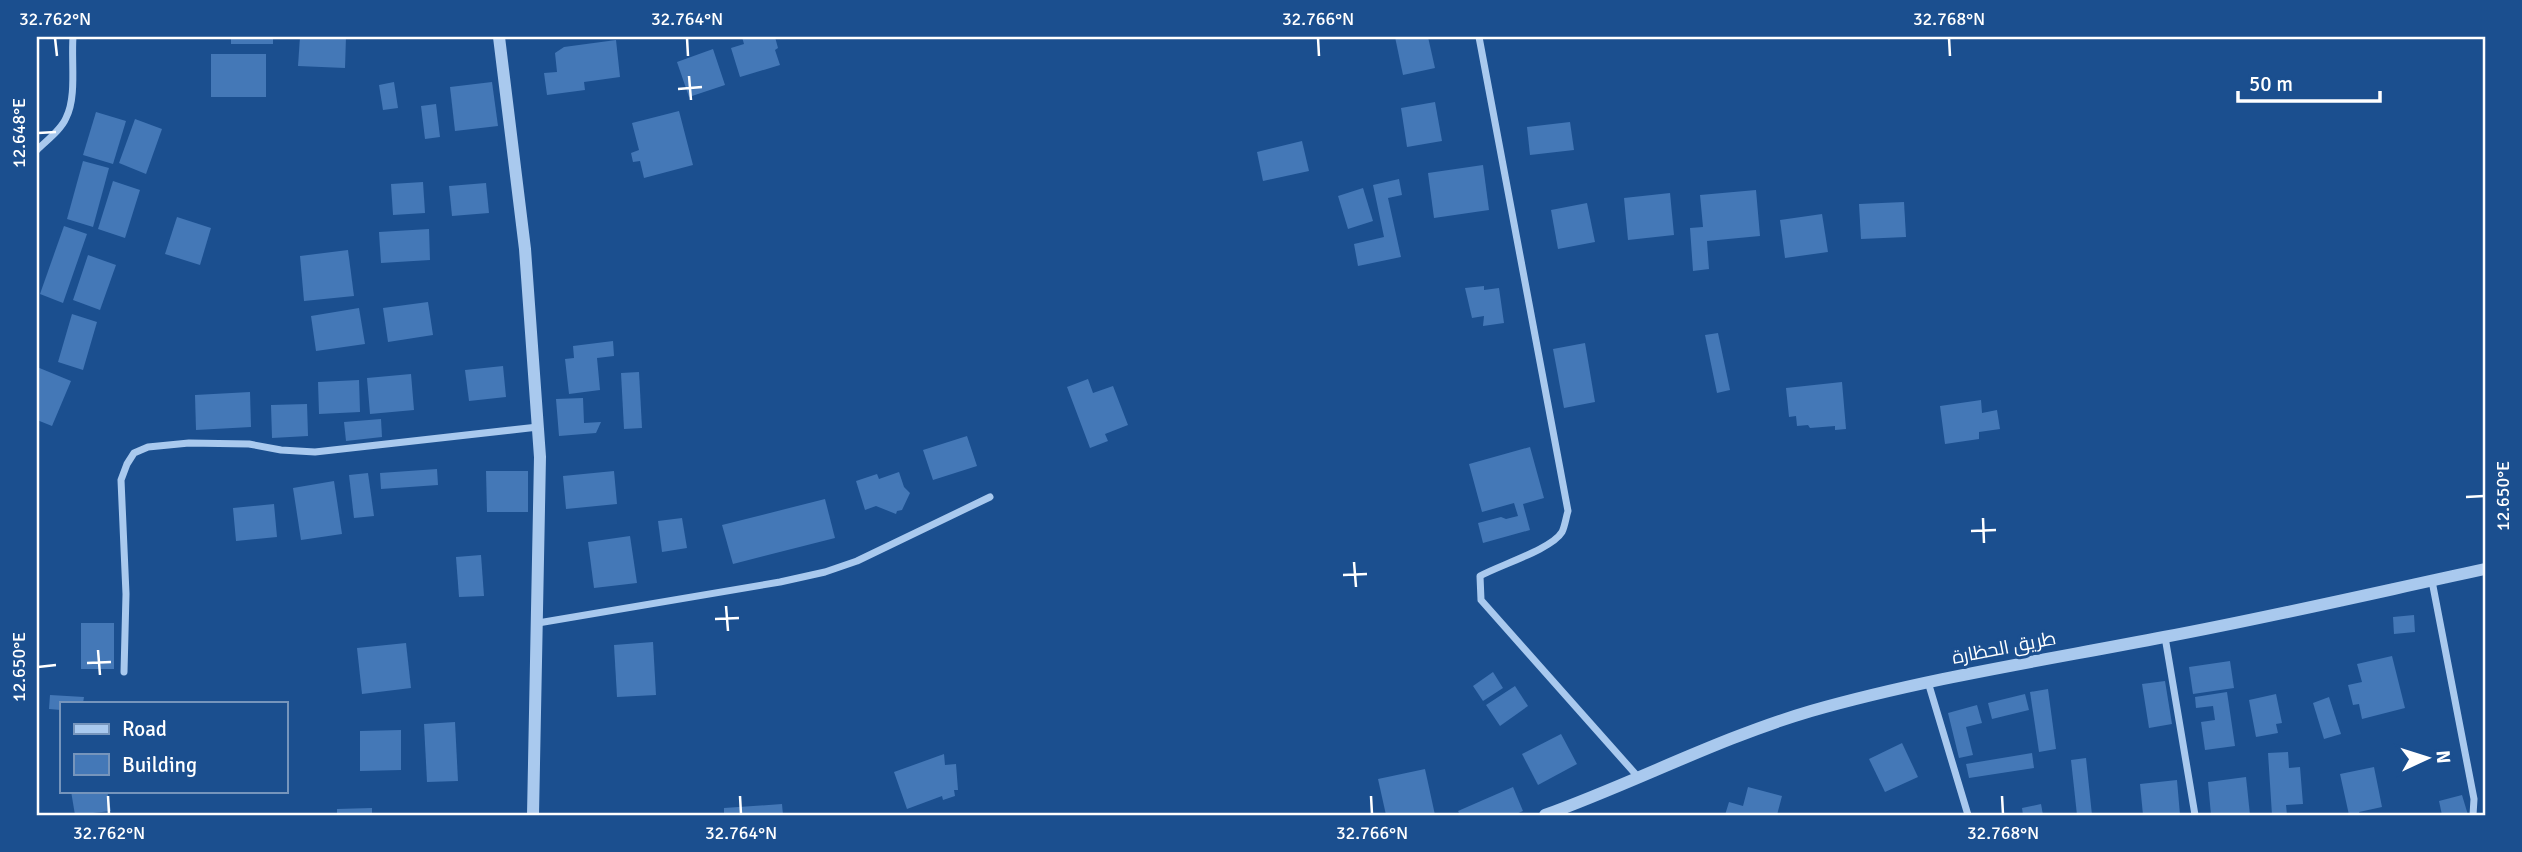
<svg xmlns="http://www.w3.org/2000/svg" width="2522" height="852" viewBox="0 0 2522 852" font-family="Signika,Cairo,sans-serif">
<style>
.building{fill:#4478b7}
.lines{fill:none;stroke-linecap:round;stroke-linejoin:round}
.minor{stroke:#a9c9ee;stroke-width:7}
.tertiary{stroke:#a9c9ee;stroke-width:12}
.ticks{fill:none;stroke:#fff;stroke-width:2.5}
.labels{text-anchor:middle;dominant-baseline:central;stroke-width:6;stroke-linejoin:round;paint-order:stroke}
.street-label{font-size:19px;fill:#fff;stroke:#1b4f8f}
.neatline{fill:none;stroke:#fff;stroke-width:2.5}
.ticks-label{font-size:18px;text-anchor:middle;fill:#fff}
</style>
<rect width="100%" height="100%" fill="#1b4f8f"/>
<g class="building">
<rect x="231" y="37" width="42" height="7"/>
<polygon points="300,37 346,37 345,68 298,66"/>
<polygon points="742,37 775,37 778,48 775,50 780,65 740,77 731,48 744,44"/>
<polygon points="1395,37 1428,37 1435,68 1403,75"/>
<polygon points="616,40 620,77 584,82 585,90 547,95 544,73 557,72 555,53 564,47"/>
<polygon points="713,49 725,85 689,97 677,62"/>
<rect x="211" y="54" width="55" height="43"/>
<polygon points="394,82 398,108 383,110 379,85"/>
<polygon points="492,82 498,126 455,131 450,87"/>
<polygon points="1435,102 1442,141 1407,147 1401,108"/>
<polygon points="436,104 440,137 425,139 421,106"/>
<polygon points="679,111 693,165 644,178 640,161 633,162 631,153 639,150 632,123"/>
<polygon points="96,112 126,121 113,164 83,155"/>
<polygon points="135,119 162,129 146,174 119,163"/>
<polygon points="1570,122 1574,150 1530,155 1527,127"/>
<polygon points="1302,141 1309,171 1263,181 1257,152"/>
<polygon points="83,161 109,168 93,227 67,219"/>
<polygon points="1483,165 1489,210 1434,218 1428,173"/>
<polygon points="1399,179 1402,195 1388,198 1401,257 1358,266 1354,244 1384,237 1373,185"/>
<polygon points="113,181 140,190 125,238 98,229"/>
<polygon points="423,182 425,213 393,215 391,184"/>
<polygon points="486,183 489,213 452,216 449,186"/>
<polygon points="1363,188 1373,221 1348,229 1338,196"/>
<polygon points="1756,190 1760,236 1707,241 1709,269 1693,271 1690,228 1703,227 1700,195"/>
<polygon points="1670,193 1674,235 1628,240 1624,198"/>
<polygon points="1904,202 1906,237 1861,239 1859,204"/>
<polygon points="1587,203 1595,242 1558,249 1551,210"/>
<polygon points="1822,214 1828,252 1785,258 1780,220"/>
<polygon points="177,217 211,228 200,265 165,254"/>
<polygon points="64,226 87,234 63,303 40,294"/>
<polygon points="429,229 430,260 381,263 379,232"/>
<polygon points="348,250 354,296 304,301 300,256"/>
<polygon points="88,255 116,265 100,310 73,300"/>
<polygon points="1484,286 1484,290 1499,288 1504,323 1483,326 1484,316 1472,318 1465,288"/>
<polygon points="428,302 433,335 388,342 383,308"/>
<polygon points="359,308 365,344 316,351 311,316"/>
<polygon points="72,314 97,322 83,370 58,362"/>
<polygon points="1718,333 1730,390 1717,393 1705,335"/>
<polygon points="613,341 614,356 597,358 600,390 569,394 565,359 574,358 573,346"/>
<polygon points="1585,343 1595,402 1564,408 1553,349"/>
<polygon points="503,366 506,397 469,401 465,370"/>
<polygon points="37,367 71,381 52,426 37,420"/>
<polygon points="639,372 642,428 624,429 621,373"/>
<polygon points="411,374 414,410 370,414 367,378"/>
<polygon points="1088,379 1093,393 1113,386 1128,425 1105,434 1108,441 1090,448 1067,387"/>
<polygon points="359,380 360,412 319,414 318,382"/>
<polygon points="1842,382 1846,429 1835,430 1835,426 1810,428 1808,425 1797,426 1796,416 1789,417 1786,388"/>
<polygon points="250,392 251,427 196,430 195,395"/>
<polygon points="583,398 584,423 601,422 596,433 559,436 556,399"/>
<polygon points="1981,400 1982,413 1997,410 2000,429 1979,432 1979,439 1945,444 1940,406"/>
<polygon points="307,404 308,436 272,438 271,405"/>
<polygon points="381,419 382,437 346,441 344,422"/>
<polygon points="967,436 977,466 933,480 923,450"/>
<polygon points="1530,447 1544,498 1523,504 1530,530 1483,543 1478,523 1501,517 1506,519 1518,516 1514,503 1482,512 1469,464"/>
<polygon points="437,469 438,485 381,489 380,473"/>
<polygon points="486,471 528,471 528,512 487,512"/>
<polygon points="614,471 617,504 566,509 563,476"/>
<polygon points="899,472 904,487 910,493 902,510 897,511 896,514 876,506 865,510 856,481 877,474 879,479"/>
<polygon points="368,473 374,516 354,518 349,475"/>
<polygon points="334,481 342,534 301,540 293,488"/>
<polygon points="825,499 835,538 733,564 722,525"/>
<polygon points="274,504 277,537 236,541 233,508"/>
<polygon points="682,518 687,548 662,552 658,521"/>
<polygon points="630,536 637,583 594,588 588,542"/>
<polygon points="481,555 484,596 459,597 456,557"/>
<polygon points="2414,615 2415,632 2394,634 2393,617"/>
<rect x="81" y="623" width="33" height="46"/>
<polygon points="653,642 656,695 617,697 614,645"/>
<polygon points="406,643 411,688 362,694 357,648"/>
<polygon points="2392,656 2405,708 2362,719 2359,704 2353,705 2348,685 2362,682 2357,664"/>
<polygon points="2230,661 2234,688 2193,694 2189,667"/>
<polygon points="1493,672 1503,688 1483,701 1473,686"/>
<polygon points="2165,681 2172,724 2149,728 2142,684"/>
<polygon points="1515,686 1528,706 1500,726 1486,705"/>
<polygon points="2048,689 2056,749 2039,752 2030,692"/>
<polygon points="2227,692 2235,746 2205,750 2201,722 2215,720 2213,706 2196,708 2195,697"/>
<polygon points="2025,694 2029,710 1992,719 1988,703"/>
<polygon points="2276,694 2282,723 2276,724 2278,733 2256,737 2249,700"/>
<polygon points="50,695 84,697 83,703 61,703 61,710 49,709"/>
<polygon points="2329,697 2341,734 2324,739 2313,703"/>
<polygon points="1977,705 1982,723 1966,727 1973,755 1959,758 1948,713"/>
<polygon points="455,722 458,781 427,782 424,724"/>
<polygon points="401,730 401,770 360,771 360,731"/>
<polygon points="1561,734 1577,764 1538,785 1522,754"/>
<polygon points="1902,743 1918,777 1885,792 1869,759"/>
<polygon points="2288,752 2289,768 2300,767 2303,804 2286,805 2287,815 2272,815 2268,753"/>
<polygon points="2032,753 2034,768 1969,778 1966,764"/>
<polygon points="944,754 945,765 956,764 958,790 954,790 955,796 943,800 942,796 907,809 894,772"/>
<polygon points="2086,758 2092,815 2077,815 2071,760"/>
<polygon points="2374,767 2382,807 2359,812 2360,815 2349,815 2340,774"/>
<polygon points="1425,769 1435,815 1386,815 1378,779"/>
<polygon points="2246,777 2250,815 2211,815 2208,782"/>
<polygon points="2177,780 2180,815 2143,815 2140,784"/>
<polygon points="1513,787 1523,811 1514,815 1460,815 1458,811"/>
<polygon points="1748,787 1782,796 1777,815 1725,815 1729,802 1743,806"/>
<polygon points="71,791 107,791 111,811 75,815"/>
<polygon points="2462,795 2468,815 2442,815 2439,801"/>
<polygon points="782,804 783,815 724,815 724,808"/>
<polygon points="2041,804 2043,815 2023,815 2022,808"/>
<polygon points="372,808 372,815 337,815 337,809"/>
</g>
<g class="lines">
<g class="minor">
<path d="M1479 37 1568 511C1566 517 1565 526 1562 532 1552 549 1500 565 1480 576L1481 600 1639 778"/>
<path d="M37 150C46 141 61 130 66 118 77 97 71 61 73 37"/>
<polyline points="2432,581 2474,799 2473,815"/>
<polyline points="538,623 780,582 825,572 857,561 990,497"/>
<polyline points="2165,637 2195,815"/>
<polyline points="124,672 126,594 121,480 127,464 134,453 148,447 189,443 249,444 281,450 315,452 538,427"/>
<polyline points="1928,682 1968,815"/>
</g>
<g class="tertiary">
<polyline points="499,37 525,249 540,457 533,815"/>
<path d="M1545 815C1634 783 1719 738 1811 711 1927 678 2046 660 2164 637 2271 617 2378 592 2485 569"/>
</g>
</g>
<path class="ticks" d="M55 38 57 56M687 38 688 56M1318 38 1319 56M1949 38 1950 56M689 76 691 100M678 89 702 87M38 133 56 132M2466 497 2484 496M1983 518 1984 543M1971 531 1996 530M1354 562 1356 587M1343 575 1367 574M726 606 728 631M715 619 739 618M98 650 100 675M87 663 111 662M38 667 56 665M108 796 109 814M740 796 741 814M1371 796 1372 814M2002 796 2003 814"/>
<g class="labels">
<g class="street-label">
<text transform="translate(2004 648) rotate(-11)">طريق الحظارة</text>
</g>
</g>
<rect width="2522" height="852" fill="none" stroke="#1b4f8f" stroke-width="77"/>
<rect x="60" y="702" width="228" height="91" fill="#1b4f8f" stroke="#7695bc" stroke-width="2"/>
<rect x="74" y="724" width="35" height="10" fill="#a9c9ee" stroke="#7695bc" stroke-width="2"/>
<text x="122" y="736" font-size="21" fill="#ffffff">Road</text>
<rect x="74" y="754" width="35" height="21" fill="#4478b7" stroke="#7695bc" stroke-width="2"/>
<text x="122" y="772" font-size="21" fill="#ffffff">Building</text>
<g transform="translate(2427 758) rotate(86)" stroke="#1b4f8f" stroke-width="5" paint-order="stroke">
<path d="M0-5L12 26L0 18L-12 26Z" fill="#ffffff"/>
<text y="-10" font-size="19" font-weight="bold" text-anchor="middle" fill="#ffffff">N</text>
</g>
<path d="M2238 91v10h142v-10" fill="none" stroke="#ffffff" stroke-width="3.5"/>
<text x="2249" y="91" font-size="21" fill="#ffffff" stroke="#1b4f8f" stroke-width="5" paint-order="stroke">50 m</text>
<rect x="38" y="38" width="2446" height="776" class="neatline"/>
<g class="ticks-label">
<text x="55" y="25">32.762°N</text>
<text x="687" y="25">32.764°N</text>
<text x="1318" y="25">32.766°N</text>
<text x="1949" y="25">32.768°N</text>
<text transform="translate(19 133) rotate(-90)" y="6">12.648°E</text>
<text transform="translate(2503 496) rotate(-90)" y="6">12.650°E</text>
<text transform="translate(19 667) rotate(-90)" y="6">12.650°E</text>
<text x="109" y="839">32.762°N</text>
<text x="741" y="839">32.764°N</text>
<text x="1372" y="839">32.766°N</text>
<text x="2003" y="839">32.768°N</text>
</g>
</svg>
